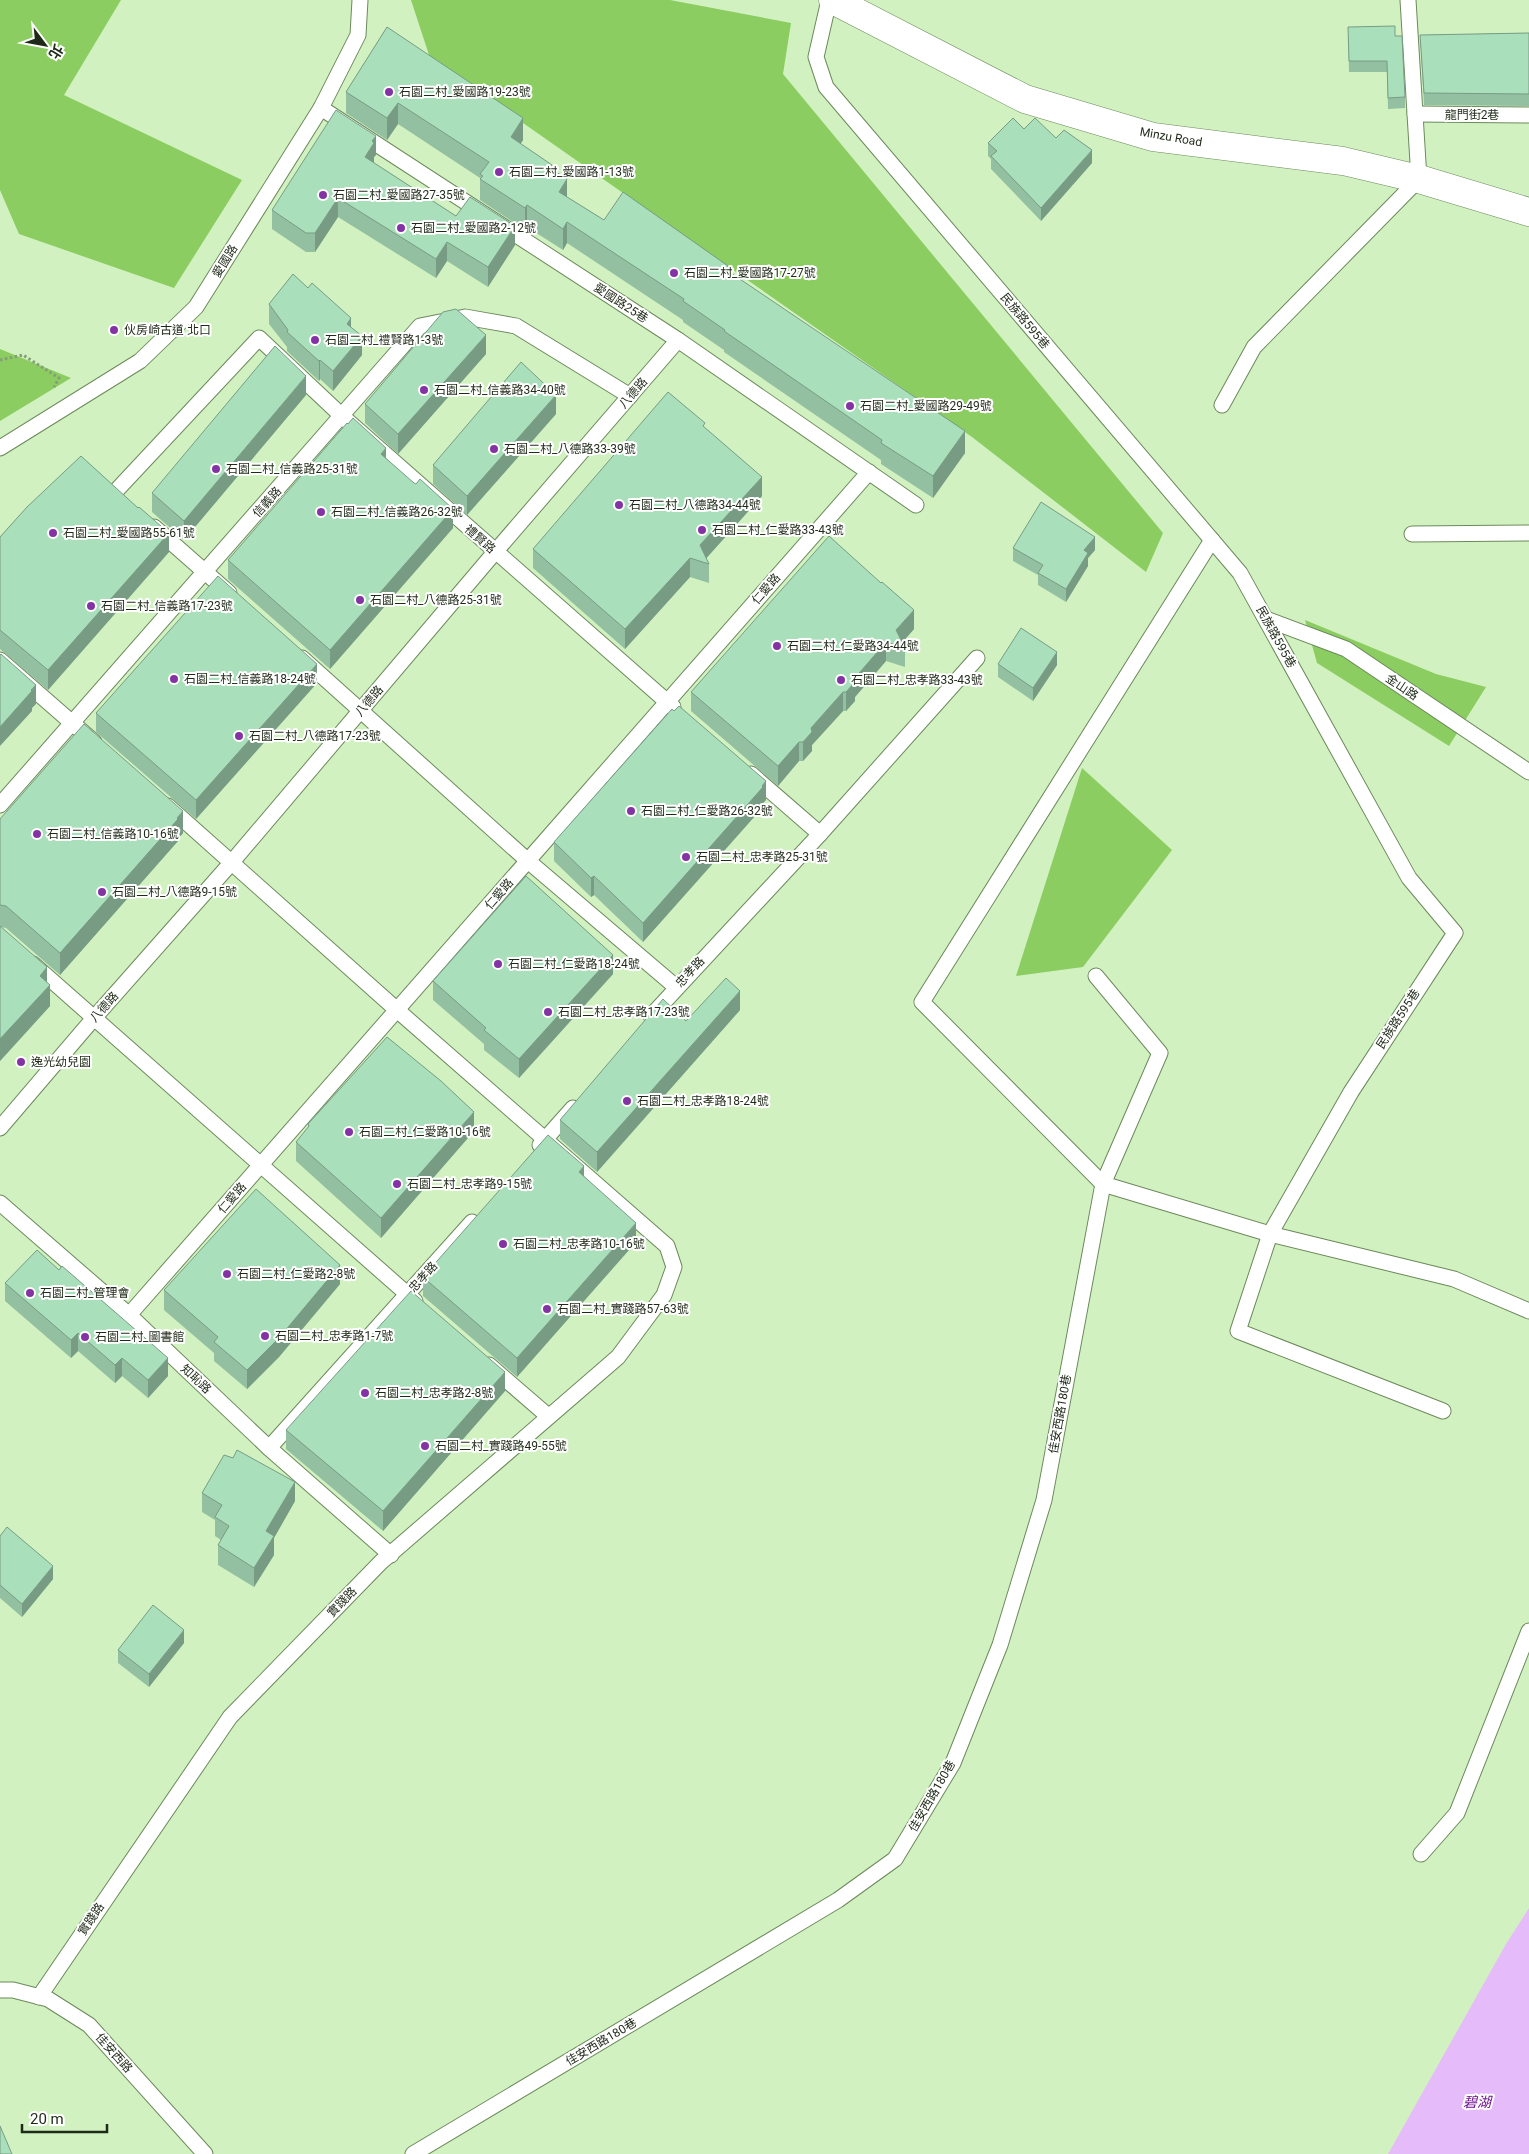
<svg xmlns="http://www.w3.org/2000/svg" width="1529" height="2154" viewBox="0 0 1529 2154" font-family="Roboto,'Noto Sans TC',sans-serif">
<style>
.forest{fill:#8bcd61}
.water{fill:#e5bcf9}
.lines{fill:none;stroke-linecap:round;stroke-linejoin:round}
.lane-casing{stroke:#6c895b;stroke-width:17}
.street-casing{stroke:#6c895b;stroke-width:29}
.path{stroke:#859d79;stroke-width:3;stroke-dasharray:2.5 2.5;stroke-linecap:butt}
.lane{stroke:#fff;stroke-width:15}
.street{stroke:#fff;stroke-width:28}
.wall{fill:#92c0a1}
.shaded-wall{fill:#779c83}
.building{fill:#aadfbb;stroke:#779c83}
.poi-dot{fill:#8333a3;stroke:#fff;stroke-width:2}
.labels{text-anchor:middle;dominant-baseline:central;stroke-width:4;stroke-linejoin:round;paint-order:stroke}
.poi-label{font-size:12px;fill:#1e2917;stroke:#fff;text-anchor:start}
.street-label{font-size:12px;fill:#1e2917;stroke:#fff}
.water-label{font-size:14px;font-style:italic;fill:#6e138d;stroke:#fff}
</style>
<rect width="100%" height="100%" fill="#d1f2c0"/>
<g class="forest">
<polygon points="0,0 121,0 64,95 242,180 174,288 19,234 0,190"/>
<polygon points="411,0 670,0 791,23 783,74 1163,533 1146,572 972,437 430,58"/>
<polygon points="0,349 71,378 0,421"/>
<polygon points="1305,620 1436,674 1486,687 1449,746 1317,663"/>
<polygon points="1082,768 1172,850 1083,967 1016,976"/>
</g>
<polygon class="water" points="1529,1908 1529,2154 1388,2154 1506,1944"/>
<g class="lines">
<defs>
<g id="lane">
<polyline points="829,0 816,57 826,87 1240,573 1409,878 1455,933 1351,1092 1270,1234 1238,1331 1443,1411"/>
<polyline points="321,108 678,340 916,505"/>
<polyline points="1415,114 1529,115"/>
<polyline points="1222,405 1254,347 1419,179 1408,0"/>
<polyline points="0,448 140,361 196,307 321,108 358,35 360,0"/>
<polyline points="115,492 259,338 343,417 673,707"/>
<polyline points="154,527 229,593"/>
<polyline points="1412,534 1529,533"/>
<polyline points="1212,540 922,1002 1103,1184 1270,1234 1454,1279 1529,1311"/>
<polyline points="1266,619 1346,649 1529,772"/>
<polyline points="302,658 528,861 676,987"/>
<polyline points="0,660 94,742"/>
<polyline points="751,774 820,834"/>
<polyline points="0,805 420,326 465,317 516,326 630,396"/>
<polyline points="33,964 415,1301"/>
<polyline points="651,1016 820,834 977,658"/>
<polyline points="0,1128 94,1018 232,862 495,552 678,340"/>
<polyline points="540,1145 573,1108"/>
<polyline points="0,1203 129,1315 269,1448 391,1555"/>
<polyline points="129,1315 869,472"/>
<polyline points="489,1365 548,1416"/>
<polyline points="269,1448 472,1222"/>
<polyline points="1421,1854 1457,1813 1529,1631"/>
<polyline points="0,1990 13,1990 48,1999 89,2025 205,2154"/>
<polyline points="39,1997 230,1717 381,1562 618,1357 664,1295 674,1267 667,1246 397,1010 168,806"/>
<polyline points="413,2154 838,1900 895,1859 953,1763 1000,1645 1044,1500 1103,1184 1160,1053 1096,976"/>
</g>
<polyline id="street" points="833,0 1025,99 1153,137 1343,161 1419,179 1529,212"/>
</defs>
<use href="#lane" class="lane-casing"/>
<use href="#street" class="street-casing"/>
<polyline class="path" points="0,360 23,355 59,378 54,387"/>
<use href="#lane" class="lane"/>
<use href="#street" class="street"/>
</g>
<g class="wall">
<polygon points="387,27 523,140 520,144 552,169 567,197 604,220 728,271 965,453 933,498 881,464 881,460 724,352 724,350 683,322 683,320 567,243 563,250 527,227 525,230 480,200 480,178 398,124 387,140 346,113 346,92"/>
<polygon points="1348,27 1395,36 1405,97 1405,108 1388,109 1387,72 1349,72"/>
<polygon points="1529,33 1529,106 1424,105 1420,35"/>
<polygon points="1024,129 1056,138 1092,163 1041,221 991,169 991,159 988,156 988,143"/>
<polygon points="376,155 374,157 374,163 456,216 515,245 488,287 447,261 436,278 338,217 315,252 306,252 272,229 272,210"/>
<polygon points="269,304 351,328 362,355 333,391 320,379 319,381 287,351 287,347 269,324"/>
<polygon points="486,354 398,454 365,423 365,404"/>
<polygon points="306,395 184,540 152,512 152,493"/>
<polygon points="556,414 467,515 433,484 433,465"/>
<polygon points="705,428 762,496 706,558 709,564 709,583 690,577 625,649 533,568 533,549"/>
<polygon points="386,458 453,528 330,669 228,579 228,560"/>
<polygon points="138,508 169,552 48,690 0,649 0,537"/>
<polygon points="1013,548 1095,550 1088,558 1088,566 1066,602 1038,585 1038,575 1013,561"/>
<polygon points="914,629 902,643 905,648 905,667 886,661 855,697 855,701 846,711 843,711 812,745 812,751 803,761 799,761 778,786 691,711 691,692"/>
<polygon points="998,664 1057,665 1033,701 998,677"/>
<polygon points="317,683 196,819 96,732 96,713"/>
<polygon points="766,800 763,803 763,807 643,942 594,895 591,897 554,861 554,842"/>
<polygon points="0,819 183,833 178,839 178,841 60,975 6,928 1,927 47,982 50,1006 0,1061"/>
<polygon points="613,974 519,1078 484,1050 484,1044 433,1000 433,981"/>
<polygon points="740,1010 597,1172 560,1139 560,1120 686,1021"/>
<polygon points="308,1124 474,1131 381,1238 296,1161 296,1142 308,1128"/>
<polygon points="584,1176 636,1242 517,1377 423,1296 423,1277"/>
<polygon points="5,1283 168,1376 148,1398 122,1376 115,1383 78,1351 71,1358 5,1301"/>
<polygon points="340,1284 279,1357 247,1389 214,1361 214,1353 164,1310 164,1290"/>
<polygon points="505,1391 383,1531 286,1449 286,1430"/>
<polygon points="202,1493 295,1501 274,1538 274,1555 254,1587 218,1565 218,1545 221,1540 215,1536 215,1520 202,1512"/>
<polygon points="0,1536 53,1579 22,1617 0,1598"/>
<polygon points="184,1643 149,1687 118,1663 118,1650"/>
</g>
<g class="shaded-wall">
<polygon points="398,103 398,124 387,140 387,118"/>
<polygon points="523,118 523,140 511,159 511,137"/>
<polygon points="376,136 376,155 374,157 374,162 365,176 365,157 372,141"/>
<polygon points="1092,150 1092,163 1041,221 1041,208"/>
<polygon points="567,179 567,201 559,192"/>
<polygon points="338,198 338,217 315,252 315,233"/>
<polygon points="527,205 527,227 525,230 525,208"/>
<polygon points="567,222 567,243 563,250 563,229"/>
<polygon points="515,226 515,245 488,287 488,267"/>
<polygon points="447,242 447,261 436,278 436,259"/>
<polygon points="351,318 351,337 347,324"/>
<polygon points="486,335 486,354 398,454 398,434"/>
<polygon points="362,336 362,355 333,391 333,371"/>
<polygon points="320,360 320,379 319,381 319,361"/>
<polygon points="306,376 306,395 184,540 184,521"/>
<polygon points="556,395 556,414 467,515 467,496"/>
<polygon points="965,431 965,453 933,498 933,476"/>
<polygon points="386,448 386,468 381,454"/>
<polygon points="762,477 762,496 703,562 700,545"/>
<polygon points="453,509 453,528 330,669 330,650"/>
<polygon points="169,533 169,552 48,690 48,670"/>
<polygon points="1095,537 1095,550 1088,558 1088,566 1066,602 1066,589 1084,550"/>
<polygon points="690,558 690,577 625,649 625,629"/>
<polygon points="914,610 914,629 899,646 896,630"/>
<polygon points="886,642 886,661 855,697 855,701 846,711 846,692 854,679"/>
<polygon points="1057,652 1057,665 1033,701 1033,688"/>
<polygon points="317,664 317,683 196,819 196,800"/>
<polygon points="36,685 36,704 32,708 32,711 0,746 0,727"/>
<polygon points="843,692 843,711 812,745 812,751 803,761 803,742 811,728"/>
<polygon points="799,742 799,761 778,786 778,766"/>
<polygon points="766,781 766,800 763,803 763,807 643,942 643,923"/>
<polygon points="183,811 183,833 178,839 178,841 60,975 60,953"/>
<polygon points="594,876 594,895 591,897 591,878"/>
<polygon points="613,955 613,974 519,1078 519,1059"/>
<polygon points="47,967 47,988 50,985 50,1006 0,1061 0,1039 40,976"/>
<polygon points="740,991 740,1010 597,1172 597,1152"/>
<polygon points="474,1112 474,1131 381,1238 381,1218"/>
<polygon points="584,1166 584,1185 579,1172"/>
<polygon points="636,1223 636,1242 517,1377 517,1358"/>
<polygon points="340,1265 340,1284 279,1357 247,1389 247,1370"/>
<polygon points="78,1333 78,1351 71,1358 71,1340"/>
<polygon points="122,1358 122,1376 115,1383 115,1365"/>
<polygon points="168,1358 168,1376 148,1398 148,1380"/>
<polygon points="505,1372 505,1391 383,1531 383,1511"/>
<polygon points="295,1482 295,1501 274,1538 274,1555 254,1587 254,1568 266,1531"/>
<polygon points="53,1566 53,1579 22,1617 22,1604"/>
<polygon points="184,1630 184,1643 149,1687 149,1674"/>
</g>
<g class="building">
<polygon points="1395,26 1395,36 1402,36 1405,97 1388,98 1387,61 1349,61 1348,27"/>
<polygon points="387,27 523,118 511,137 552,165 550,168 567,179 559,192 604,220 623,192 728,266 725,269 965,431 933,476 881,443 882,440 724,331 725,330 683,301 684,299 567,222 563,229 527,205 525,208 480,179 483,176 480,174 489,162 398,103 387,118 346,92"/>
<polygon points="1529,33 1529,94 1424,93 1420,35"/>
<polygon points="336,110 376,136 372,141 374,143 365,157 456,216 470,197 515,226 488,267 447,242 436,259 338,198 315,233 306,233 272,210"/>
<polygon points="1013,118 1024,129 1035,118 1056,138 1064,130 1092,150 1041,208 991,156 997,151 988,143"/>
<polygon points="293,274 308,288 312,283 351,318 347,324 362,336 333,371 320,360 319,361 287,332 288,330 269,304"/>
<polygon points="456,309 486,335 398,434 365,404 443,312"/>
<polygon points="275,346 306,376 184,521 152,493"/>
<polygon points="521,362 556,395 467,496 433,465"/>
<polygon points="668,392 705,423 703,426 762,477 700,545 709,564 690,558 625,629 533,549"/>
<polygon points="353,418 386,448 381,454 414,483 416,484 420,479 453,509 330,650 228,560 347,423 348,424"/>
<polygon points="81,456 138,508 139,507 169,533 48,670 0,630 0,537 27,507"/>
<polygon points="1041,502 1095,537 1084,550 1088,553 1066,589 1038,573 1043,565 1013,548"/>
<polygon points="829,536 881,583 882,582 914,610 896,630 905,648 886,642 854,679 855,682 846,692 843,692 811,728 812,732 803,742 799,742 778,766 691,692"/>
<polygon points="218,576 317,664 196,800 96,713"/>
<polygon points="1021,628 1057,652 1033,688 998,664"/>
<polygon points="1,654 36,685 31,690 32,691 0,727 0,655"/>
<polygon points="679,706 766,781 762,786 763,787 643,923 594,876 591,878 554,842 672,709 674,711"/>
<polygon points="84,724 183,811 177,818 178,819 60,953 6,906 0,905 0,819"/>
<polygon points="526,876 613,955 519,1059 484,1030 486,1028 433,981"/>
<polygon points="0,926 47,967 40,976 50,985 0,1039"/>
<polygon points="726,978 740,991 597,1152 560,1120 663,999 686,1021"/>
<polygon points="387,1037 441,1081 474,1112 381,1218 296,1142 309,1126 308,1124"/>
<polygon points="548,1135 584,1166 579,1172 636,1223 517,1358 423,1277"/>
<polygon points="256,1189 340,1265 279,1338 247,1370 214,1342 218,1337 164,1290"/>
<polygon points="37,1250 59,1270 62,1266 168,1358 148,1380 122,1358 115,1365 78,1333 71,1340 5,1283"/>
<polygon points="411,1291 505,1372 383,1511 286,1430"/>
<polygon points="237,1450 295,1482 266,1531 274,1536 254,1568 218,1545 229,1526 215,1517 222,1505 202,1493 224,1455 233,1458"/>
<polygon points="7,1527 53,1566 22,1604 0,1585 0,1536"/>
<polygon points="153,1605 184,1630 149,1674 118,1650"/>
<polygon points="0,2126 12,2154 0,2154"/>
</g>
<g class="poi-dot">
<circle cx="389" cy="92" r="5"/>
<circle cx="499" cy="172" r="5"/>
<circle cx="323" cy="195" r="5"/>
<circle cx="401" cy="228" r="5"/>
<circle cx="674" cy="273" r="5"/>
<circle cx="114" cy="330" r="5"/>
<circle cx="315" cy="340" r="5"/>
<circle cx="424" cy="390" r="5"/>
<circle cx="850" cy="406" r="5"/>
<circle cx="494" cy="449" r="5"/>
<circle cx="216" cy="469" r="5"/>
<circle cx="619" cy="505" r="5"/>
<circle cx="321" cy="512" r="5"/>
<circle cx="702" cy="530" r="5"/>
<circle cx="53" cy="533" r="5"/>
<circle cx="360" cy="600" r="5"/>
<circle cx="91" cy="606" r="5"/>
<circle cx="777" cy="646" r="5"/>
<circle cx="174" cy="679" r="5"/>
<circle cx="841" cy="680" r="5"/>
<circle cx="239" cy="736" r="5"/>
<circle cx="631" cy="811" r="5"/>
<circle cx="37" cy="834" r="5"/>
<circle cx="686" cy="857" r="5"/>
<circle cx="102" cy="892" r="5"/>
<circle cx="498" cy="964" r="5"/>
<circle cx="548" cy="1012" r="5"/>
<circle cx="21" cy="1062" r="5"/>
<circle cx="627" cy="1101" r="5"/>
<circle cx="349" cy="1132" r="5"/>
<circle cx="397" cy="1184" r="5"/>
<circle cx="503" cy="1244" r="5"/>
<circle cx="227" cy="1274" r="5"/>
<circle cx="30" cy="1293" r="5"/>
<circle cx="547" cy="1309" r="5"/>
<circle cx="265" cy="1336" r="5"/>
<circle cx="85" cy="1337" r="5"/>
<circle cx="365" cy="1393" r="5"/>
<circle cx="425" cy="1446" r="5"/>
</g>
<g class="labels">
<g class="poi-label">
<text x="399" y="92">石園二村_愛國路19-23號</text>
<text x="509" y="172">石園二村_愛國路1-13號</text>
<text x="333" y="195">石園二村_愛國路27-35號</text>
<text x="411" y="228">石園二村_愛國路2-12號</text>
<text x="684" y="273">石園二村_愛國路17-27號</text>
<text x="124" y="330">伙房崎古道 北口</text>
<text x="325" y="340">石園二村_禮賢路1-3號</text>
<text x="434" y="390">石園二村_信義路34-40號</text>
<text x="860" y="406">石園二村_愛國路29-49號</text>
<text x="504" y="449">石園二村_八德路33-39號</text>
<text x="226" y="469">石園二村_信義路25-31號</text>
<text x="629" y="505">石園二村_八德路34-44號</text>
<text x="331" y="512">石園二村_信義路26-32號</text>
<text x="712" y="530">石園二村_仁愛路33-43號</text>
<text x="63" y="533">石園二村_愛國路55-61號</text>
<text x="370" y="600">石園二村_八德路25-31號</text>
<text x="101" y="606">石園二村_信義路17-23號</text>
<text x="787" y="646">石園二村_仁愛路34-44號</text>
<text x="184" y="679">石園二村_信義路18-24號</text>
<text x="851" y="680">石園二村_忠孝路33-43號</text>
<text x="249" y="736">石園二村_八德路17-23號</text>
<text x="641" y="811">石園二村_仁愛路26-32號</text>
<text x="47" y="834">石園二村_信義路10-16號</text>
<text x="696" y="857">石園二村_忠孝路25-31號</text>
<text x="112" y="892">石園二村_八德路9-15號</text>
<text x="508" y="964">石園二村_仁愛路18-24號</text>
<text x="558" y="1012">石園二村_忠孝路17-23號</text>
<text x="31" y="1062">逸光幼兒園</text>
<text x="637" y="1101">石園二村_忠孝路18-24號</text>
<text x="359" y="1132">石園二村_仁愛路10-16號</text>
<text x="407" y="1184">石園二村_忠孝路9-15號</text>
<text x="513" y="1244">石園二村_忠孝路10-16號</text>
<text x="237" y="1274">石園二村_仁愛路2-8號</text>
<text x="40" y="1293">石園二村_管理會</text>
<text x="557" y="1309">石園二村_實踐路57-63號</text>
<text x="275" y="1336">石園二村_忠孝路1-7號</text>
<text x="95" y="1337">石園二村_圖書館</text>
<text x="375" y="1393">石園二村_忠孝路2-8號</text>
<text x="435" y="1446">石園二村_實踐路49-55號</text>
</g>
<g class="street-label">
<text x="1472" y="115">龍門街2巷</text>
<text transform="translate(1171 137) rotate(10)">Minzu Road</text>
<text transform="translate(225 261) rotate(-58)">愛國路</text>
<text transform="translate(621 303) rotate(33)">愛國路25巷</text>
<text transform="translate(1025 321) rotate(50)">民族路595巷</text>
<text transform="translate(633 393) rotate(-49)">八德路</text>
<text transform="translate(267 502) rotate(-48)">信義路</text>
<text transform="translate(480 539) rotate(41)">禮賢路</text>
<text transform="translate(766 589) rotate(-49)">仁愛路</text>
<text transform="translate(1276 637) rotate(61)">民族路595巷</text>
<text transform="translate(1402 687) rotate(34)">金山路</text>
<text transform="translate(369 701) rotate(-50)">八德路</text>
<text transform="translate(499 894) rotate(-49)">仁愛路</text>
<text transform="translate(690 972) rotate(-47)">忠孝路</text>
<text transform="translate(104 1007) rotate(-48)">八德路</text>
<text transform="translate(1398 1019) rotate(-57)">民族路595巷</text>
<text transform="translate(232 1198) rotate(-49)">仁愛路</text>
<text transform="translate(423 1277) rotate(-48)">忠孝路</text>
<text transform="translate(196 1379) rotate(43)">知恥路</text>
<text transform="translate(1060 1414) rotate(-80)">佳安西路180巷</text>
<text transform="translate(342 1602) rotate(-46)">實踐路</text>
<text transform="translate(932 1796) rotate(-60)">佳安西路180巷</text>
<text transform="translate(91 1919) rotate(-56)">實踐路</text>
<text transform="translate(601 2042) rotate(-31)">佳安西路180巷</text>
<text transform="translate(114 2053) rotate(48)">佳安西路</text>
</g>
<g class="water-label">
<text x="1477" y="2102">碧湖</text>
</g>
</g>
<g transform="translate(45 45) rotate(122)" stroke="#ffffff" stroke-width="4" paint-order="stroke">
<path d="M0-4L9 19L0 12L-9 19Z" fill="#1e2917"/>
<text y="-8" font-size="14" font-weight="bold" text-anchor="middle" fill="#1e2917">北</text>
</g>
<path d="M22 2124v8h85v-8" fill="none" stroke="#1e2917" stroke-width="2.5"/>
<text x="30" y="2124" font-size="15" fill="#1e2917" stroke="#ffffff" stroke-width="4" paint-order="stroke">20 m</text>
</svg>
